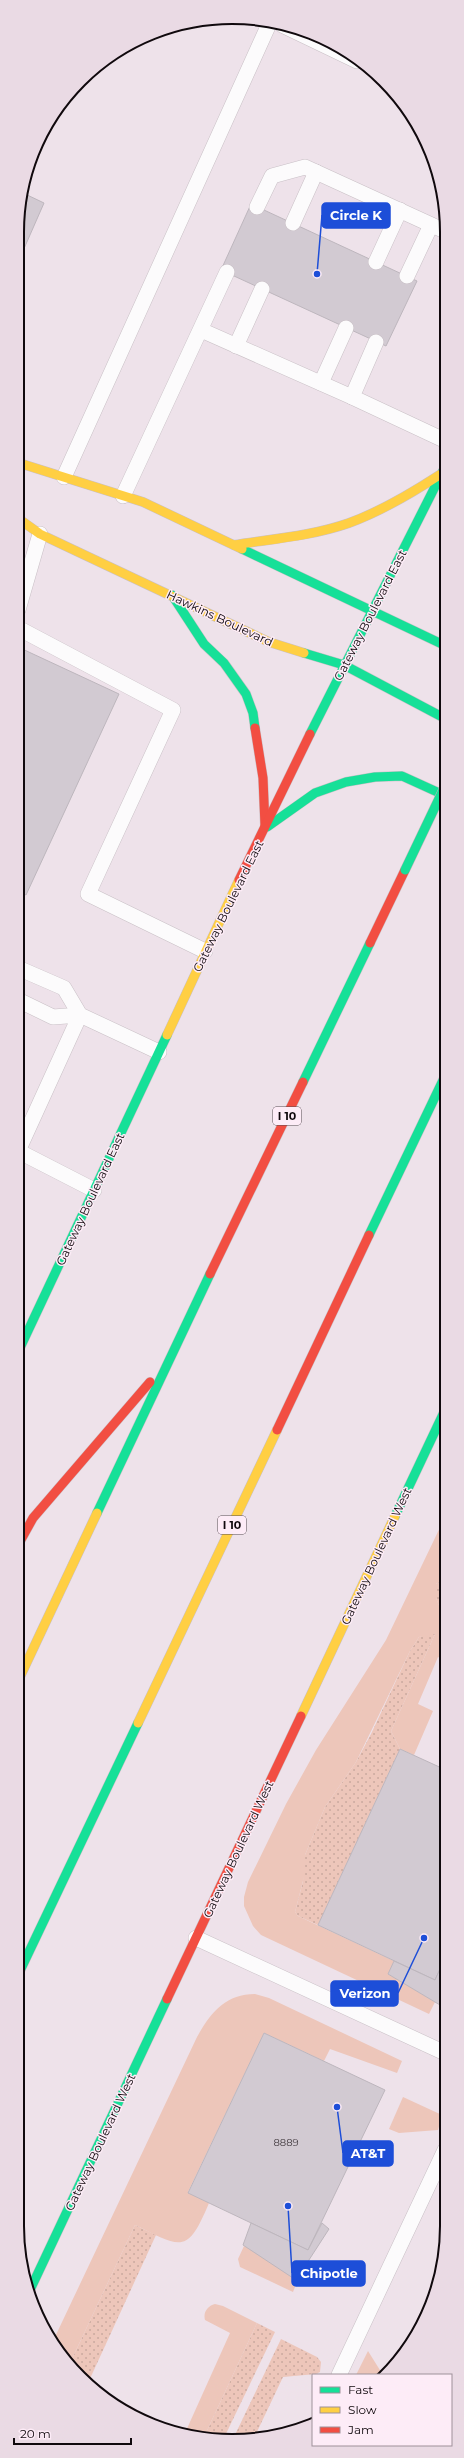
<svg xmlns="http://www.w3.org/2000/svg" width="464" height="2458" viewBox="0 0 464 2458" font-family="Montserrat,sans-serif">
<style>
.grass{fill:url(#grass-dots)}
.garden{fill:#edc6ba}
.building{fill:#d2cad2;stroke:#bdb6bd}
.lines{fill:none;stroke-linecap:round;stroke-linejoin:round}
.lane-casing{stroke:#c9c0c6;stroke-width:16}
.fast-casing{stroke:#c9c0c6;stroke-width:10}
.slow-casing{stroke:#c9c0c6;stroke-width:10}
.jam-casing{stroke:#c9c0c6;stroke-width:10}
.lane{stroke:#fcfbfc;stroke-width:15}
.fast{stroke:#16e098;stroke-width:9}
.slow{stroke:#ffcf43;stroke-width:9}
.jam{stroke:#f24e42;stroke-width:9}
.fast-bridge-casing{stroke:#c0b5b9;stroke-width:10;stroke-linecap:butt}
.fast-bridge{stroke:#16e098;stroke-width:9}
.labels{text-anchor:middle;dominant-baseline:central;stroke-width:3;stroke-linejoin:round;paint-order:stroke}
.number-label{font-size:10px;fill:#423a3f}
.shield{fill:#fdecf7;stroke:#574d53;stroke-width:1}
.shield-label{font-size:11px;font-weight:bold;fill:#10090d}
.street-label{font-size:12px;fill:#10090d;stroke:#fdecf7}
.rim{fill:none;stroke:#10090d;stroke-width:2}
.leader{fill:none;stroke:#1d4ed8;stroke-width:1.5}
.callout-dot{fill:#1d4ed8;stroke:#fdecf7;stroke-width:1.5}
.callout{fill:#1d4ed8;stroke:#1d4ed8;stroke-width:1.5}
.callout-label{font-size:13px;text-anchor:middle;font-weight:bold;fill:#fff}
</style>
<defs>
<pattern id="grass-dots" width="8" height="8" patternUnits="userSpaceOnUse"><rect width="8" height="8" fill="#edc6ba"/><path d="M2 2h.1M6 6h.1" fill="none" stroke="#caa99f" stroke-width="1.8" stroke-linecap="round"/></pattern>
</defs>
<rect width="100%" height="100%" fill="#eee2ea"/>
<g class="grass">
<polygon points="446,1577 446,1610 443,1616 436,1598 436,1584"/>
<polygon points="428,1634 435,1634 391,1731 400,1749 318,1925 298,1916 295,1912 303,1881 305,1855 325,1807 356,1762 371,1734 410,1651 419,1637"/>
<polygon points="135,2225 156,2235 88,2383 80,2378 70,2363"/>
<polygon points="257,2323 275,2332 223,2440 204,2437"/>
<polygon points="281,2339 317,2357 321,2362 320,2372 316,2374 283,2377 255,2436 233,2439"/>
</g>
<g class="garden">
<polygon points="446,1515 446,1577 436,1584 436,1598 443,1615 446,1610 446,1634 443,1640 446,1641 446,1661 438,1657 418,1704 433,1711 414,1755 400,1749 391,1731 435,1634 419,1637 410,1651 356,1762 325,1807 305,1855 305,1873 295,1912 298,1916 394,1961 388,1974 435,2002 429,2014 261,1935 253,1926 244,1906 244,1897 248,1882 286,1804 316,1750 386,1640"/>
<path d="M255 1994 269 1998 402 2061 397 2073 330 2049 324 2061 264 2033 188 2192 209 2203C187 2256 181 2247 135 2225L70 2363 54 2339 197 2037C211 2012 226 1994 255 1994Z"/>
<polygon points="403,2097 442,2115 438,2130 399,2133 389,2129"/>
<polygon points="244,2246 302,2269 293,2292 240,2267 238,2259"/>
<polygon points="437,2281 425,2321 406,2345"/>
<path d="M215 2304 223 2306 257 2323 204 2437 185 2433 230 2333 205 2320C203 2313 207 2306 215 2304Z"/>
<polygon points="368,2351 383,2375 356,2375"/>
</g>
<g class="building">
<polygon points="23,193 44,203 19,260 19,204"/>
<polygon points="251,204 417,281 386,346 221,270"/>
<polygon points="18,647 119,694 26,895 18,891"/>
<polygon points="400,1749 446,1770 445,1958 435,1980 318,1925"/>
<polygon points="445,1958 445,1993 440,2005 388,1974 394,1961 435,1980"/>
<polygon points="264,2033 385,2090 308,2250 188,2193"/>
<polygon points="251,2223 308,2250 322,2223 329,2229 296,2280 243,2245"/>
</g>
<g class="lines">
<defs>
<g id="lane">
<polyline points="282,25 357,61"/>
<polyline points="257,207 272,176 305,167 447,232"/>
<polyline points="293,223 316,172"/>
<polyline points="376,262 400,210"/>
<polyline points="407,276 431,225"/>
<polyline points="201,330 352,397"/>
<polyline points="376,342 352,397 446,441"/>
<polyline points="236,346 262,289"/>
<polyline points="321,383 346,328"/>
<polyline points="64,477 270,22"/>
<polyline points="123,496 227,272"/>
<polyline points="18,610 40,534"/>
<polyline points="18,628 173,710 88,894 205,951"/>
<polyline points="18,968 64,988 80,1015 159,1052"/>
<polyline points="18,1151 80,1015 53,1017 18,1000"/>
<polyline points="18,1151 94,1190"/>
<polyline points="196,1938 445,2053"/>
<polyline points="339,2375 445,2150"/>
</g>
<g id="fast">
<polyline points="242,549 446,646"/>
<polyline points="172,595 204,644 224,663 246,694 253,713 255,728"/>
<polyline points="304,653 344,665 446,719"/>
<polyline points="310,734 446,465"/>
<polyline points="267,827 315,793 346,782 375,777 402,776 446,796"/>
<polyline points="303,1082 370,943"/>
<polyline points="369,1235 446,1074"/>
<polyline points="18,1352 167,1035"/>
<polyline points="97,1513 210,1274"/>
<polyline points="395,1516 446,1408"/>
<polyline points="17,1977 138,1723"/>
<polyline points="30,2290 167,1999"/>
</g>
<g id="slow">
<polyline points="19,463 143,502 242,549"/>
<polyline points="19,519 40,534 269,642 304,653"/>
<path d="M234 545C272 539 312 536 349 523 382 511 412 493 441 474"/>
<polyline points="167,1035 239,880"/>
<polyline points="17,1683 97,1513"/>
<polyline points="301,1716 395,1516"/>
<polyline points="138,1723 277,1430"/>
</g>
<g id="jam">
<polyline points="255,728 263,778 265,826"/>
<polyline points="239,880 310,734"/>
<polyline points="370,943 405,870"/>
<polyline points="210,1274 303,1082"/>
<polyline points="277,1430 369,1235"/>
<polyline points="18,1545 33,1518 150,1382"/>
<polyline points="167,1999 301,1716"/>
</g>
</defs>
<use href="#lane" class="lane-casing"/>
<use href="#fast" class="fast-casing"/>
<use href="#slow" class="slow-casing"/>
<use href="#jam" class="jam-casing"/>
<use href="#lane" class="lane"/>
<use href="#fast" class="fast"/>
<use href="#slow" class="slow"/>
<use href="#jam" class="jam"/>
<defs>
<polyline id="fast-bridge" points="405,870 446,784"/>
</defs>
<use href="#fast-bridge" class="fast-bridge-casing"/>
<use href="#fast-bridge" class="fast-bridge"/>
</g>
<g class="labels">
<g class="number-label">
<text x="286" y="2142">8889</text>
</g>
<g class="shield">
<rect x="273" y="1107" width="28" height="18" rx="3"/>
<rect x="218" y="1516" width="28" height="18" rx="3"/>
</g>
<g class="shield-label">
<text x="287" y="1116">I 10</text>
<text x="232" y="1525">I 10</text>
</g>
<g class="street-label">
<text transform="translate(370 615) rotate(-63)">Gateway Boulevard East</text>
<text transform="translate(220 618) rotate(25)">Hawkins Boulevard</text>
<text transform="translate(228 906) rotate(-64)">Gateway Boulevard East</text>
<text transform="translate(90 1199) rotate(-65)">Gateway Boulevard East</text>
<text transform="translate(376 1556) rotate(-65)">Gateway Boulevard West</text>
<text transform="translate(238 1849) rotate(-65)">Gateway Boulevard West</text>
<text transform="translate(100 2142) rotate(-65)">Gateway Boulevard West</text>
</g>
</g>
<path d="M0 0H464V2458H0ZM232 24H232A208 208 0 0 1 440 232V2226A208 208 0 0 1 232 2434H232A208 208 0 0 1 24 2226V232A208 208 0 0 1 232 24Z" fill="#eadae4" fill-rule="evenodd"/>
<path class="rim" d="M232 24H232A208 208 0 0 1 440 232V2226A208 208 0 0 1 232 2434H232A208 208 0 0 1 24 2226V232A208 208 0 0 1 232 24Z"/>
<path class="leader" d="M317 274L322 215M424 1938L398 1993M337 2107L343 2153M288 2206L292 2273"/>
<g class="callout-dot">
<circle cx="317" cy="274" r="4"/>
<circle cx="424" cy="1938" r="4"/>
<circle cx="337" cy="2107" r="4"/>
<circle cx="288" cy="2206" r="4"/>
</g>
<g class="callout">
<rect x="322" y="203" width="68" height="25" rx="4"/>
<rect x="331" y="1981" width="67" height="25" rx="4"/>
<rect x="343" y="2141" width="50" height="25" rx="4"/>
<rect x="292" y="2261" width="73" height="25" rx="4"/>
</g>
<g class="callout-label">
<text x="356" y="220">Circle K</text>
<text x="365" y="1998">Verizon</text>
<text x="368" y="2158">AT&amp;T</text>
<text x="329" y="2278">Chipotle</text>
</g>
<rect x="312" y="2374" width="140" height="72" fill="#fdecf7" stroke="#9e9199"/>
<rect x="320" y="2387" width="20" height="6" fill="#16e098" stroke="#9e9199"/>
<text x="348" y="2394" font-size="12" fill="#10090d">Fast</text>
<rect x="320" y="2407" width="20" height="6" fill="#ffcf43" stroke="#9e9199"/>
<text x="348" y="2414" font-size="12" fill="#10090d">Slow</text>
<rect x="320" y="2427" width="20" height="6" fill="#f24e42" stroke="#9e9199"/>
<text x="348" y="2434" font-size="12" fill="#10090d">Jam</text>
<path d="M14 2438v6h117v-6" fill="none" stroke="#10090d" stroke-width="2"/>
<text x="20" y="2438" font-size="12" fill="#10090d" stroke="#fdecf7" stroke-width="3" paint-order="stroke">20 m</text>
</svg>
